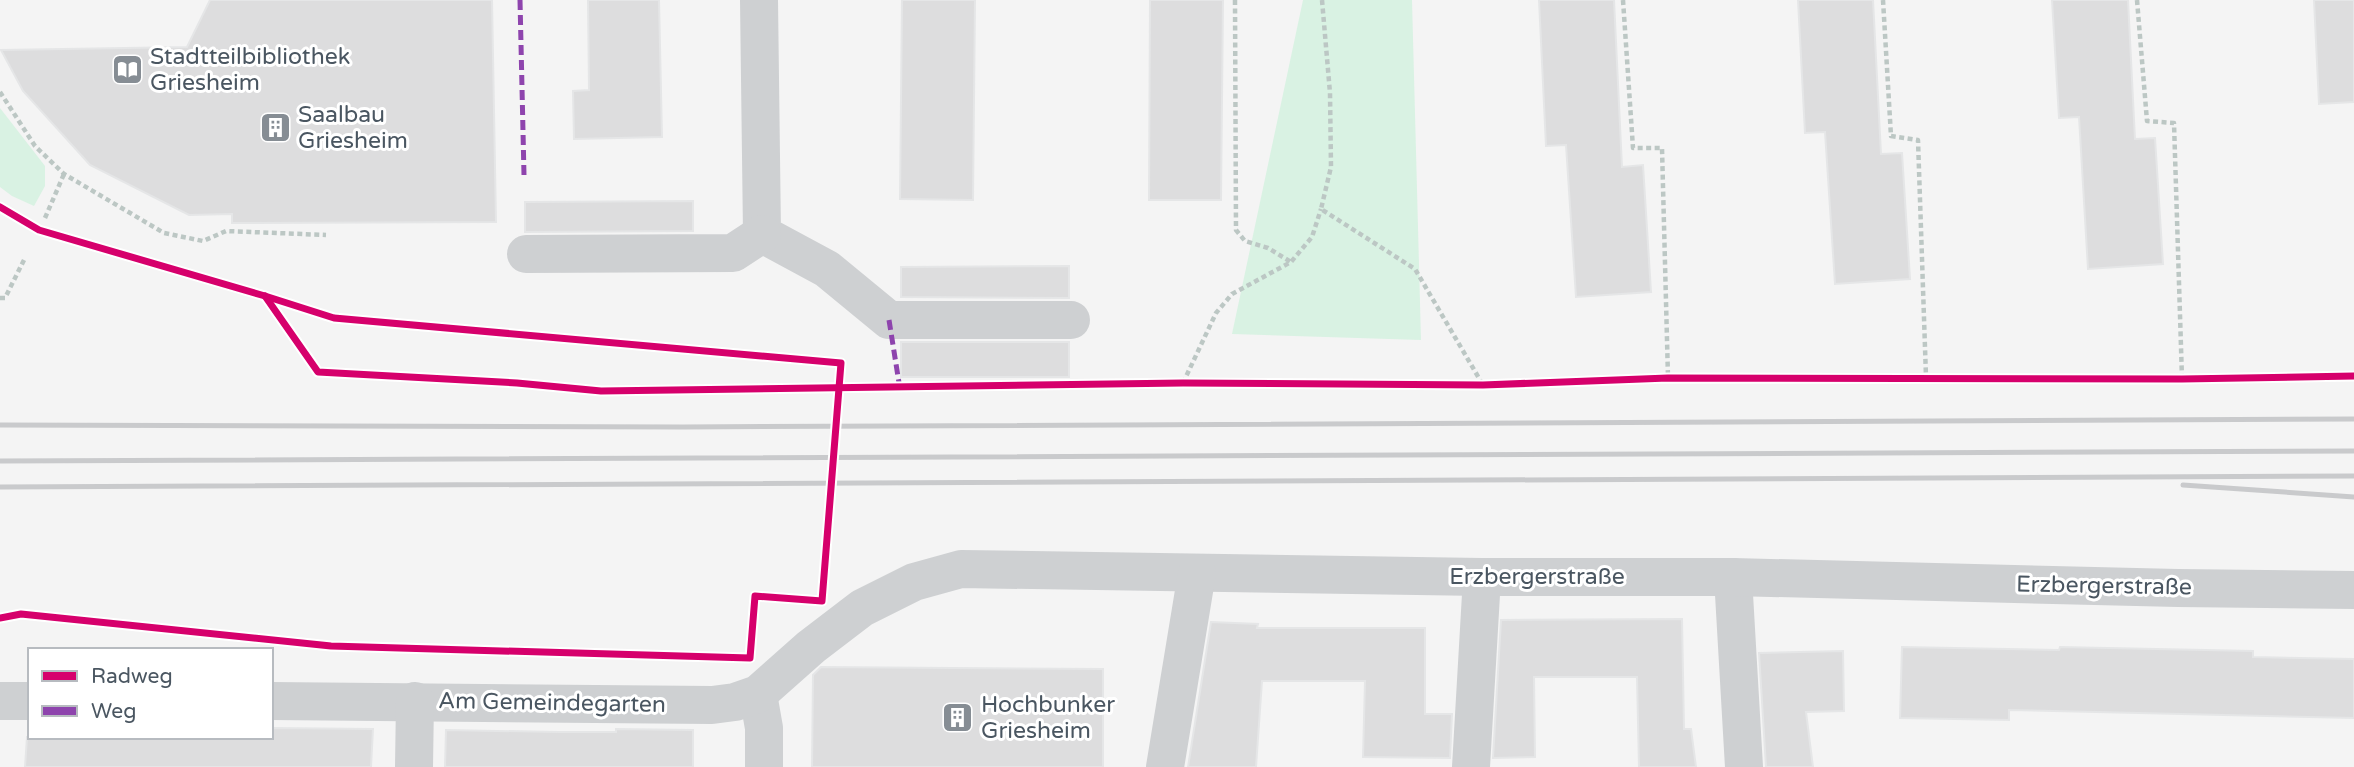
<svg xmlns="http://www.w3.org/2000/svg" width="2354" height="767" viewBox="0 0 2354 767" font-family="'Varela Round',sans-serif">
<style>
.green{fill:#d9f2e3}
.building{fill:#ddddde;stroke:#e5e6e7;stroke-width:2}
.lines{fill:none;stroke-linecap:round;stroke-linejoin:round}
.path{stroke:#bcc7c4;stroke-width:4.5;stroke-dasharray:5 3.5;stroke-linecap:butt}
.minor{stroke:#ced0d2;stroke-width:38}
.rail{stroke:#c9cacc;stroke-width:5}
.quiet{stroke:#8e44ad;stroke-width:5;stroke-dasharray:10 5;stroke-linecap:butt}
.cycleway-casing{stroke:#fff;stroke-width:11}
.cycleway{stroke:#d6006c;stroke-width:7}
.labels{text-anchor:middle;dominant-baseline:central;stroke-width:6;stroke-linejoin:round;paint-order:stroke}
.poi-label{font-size:23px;fill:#4a5661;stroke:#fff;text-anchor:start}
.street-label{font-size:23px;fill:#4a5661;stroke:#fff}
</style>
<rect width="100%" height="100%" fill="#f4f4f4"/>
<g class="green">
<polygon points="1303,0 1412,0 1421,340 1232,334"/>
<polygon points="0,108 45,166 45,186 34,206 12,196 0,187"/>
</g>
<g class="building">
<polygon points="210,0 492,0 496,222 232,223 232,214 189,215 90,165 23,91 1,50 187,47"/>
<polygon points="588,0 659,0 662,137 574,139 573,91 589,90"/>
<polygon points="902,0 975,0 973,200 900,199"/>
<polygon points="1150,0 1223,0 1221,200 1149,200"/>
<polygon points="1539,0 1614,0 1622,167 1643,165 1651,292 1576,297 1566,145 1546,146"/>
<polygon points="1798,0 1873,0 1881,154 1902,153 1910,279 1835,284 1825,132 1805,133"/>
<polygon points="2052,0 2128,0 2135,139 2155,138 2163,264 2088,269 2079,117 2059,118"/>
<polygon points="2314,0 2354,0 2354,102 2319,104"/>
<polygon points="693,201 693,231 525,232 525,202"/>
<polygon points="1069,266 1069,298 901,297 901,267"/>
<rect x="901" y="342" width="168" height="35"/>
<polygon points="1682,619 1684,729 1691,729 1696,767 1639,767 1637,677 1534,677 1535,757 1493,758 1501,620"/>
<polygon points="1211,622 1258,624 1257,628 1425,628 1425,714 1452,714 1450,758 1363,757 1365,681 1262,681 1256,767 1188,767"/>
<polygon points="1902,647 2059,650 2060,647 2253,651 2253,657 2354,659 2354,718 2009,710 2009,720 1900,718"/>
<polygon points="1843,651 1844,711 1806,712 1813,767 1766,767 1759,653"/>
<polygon points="821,667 1103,669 1103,767 812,767 813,675"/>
<polygon points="271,728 373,729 371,767 25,767 27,737 271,737"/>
<polygon points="616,729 693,730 693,767 445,767 446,730 559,732 616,732"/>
</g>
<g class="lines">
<g class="path">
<polyline points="1235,0 1236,230 1245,241 1268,248 1291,262"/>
<polyline points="1322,0 1330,93 1331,167 1321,209 1415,269 1483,385"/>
<polyline points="1623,0 1633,148 1662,148 1668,378"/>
<polyline points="1883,0 1891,136 1918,140 1926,377"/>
<polyline points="2137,0 2147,121 2174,123 2182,379"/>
<polyline points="0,92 35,146 64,174 164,233 203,241 226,231 326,235"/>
<polyline points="45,218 64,174"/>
<polyline points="0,298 5,298 25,258"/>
<polyline points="1183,383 1216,313 1232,294 1291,262 1312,237 1321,209"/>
</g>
<g class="minor">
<polyline points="759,0 762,234 827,269 889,320 1071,320"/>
<polyline points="526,254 733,253 762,234"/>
<polyline points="1733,577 1744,767"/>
<polyline points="758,694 764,728 764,767"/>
<polyline points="0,701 30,701"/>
<polyline points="271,701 712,705 735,702 758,694 811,647 862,608 914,582 961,569 1482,577 1733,577 2178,588 2354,590"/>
<polyline points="414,767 415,701"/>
<polyline points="1165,767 1197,573"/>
<polyline points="1471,767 1482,577"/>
</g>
<g class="rail">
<polyline points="0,425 683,427 2354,419"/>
<polyline points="0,461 2354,451"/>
<polyline points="2183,485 2354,497"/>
<polyline points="0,487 2354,476"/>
</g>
<g class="quiet">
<polyline points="520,0 524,175"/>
<polyline points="889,320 900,389"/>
</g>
<defs>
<g id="cycleway">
<polyline points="0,207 39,230 265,296 334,318 841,363 822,601 755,596 750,658 331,646 21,614 0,618"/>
<polyline points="265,296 318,372 517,383 601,391 1183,383 1483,385 1668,378 2182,379 2354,376"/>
</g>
</defs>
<use href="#cycleway" class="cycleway-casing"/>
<use href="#cycleway" class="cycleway"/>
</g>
<defs>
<symbol id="library-square" viewBox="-11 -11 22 22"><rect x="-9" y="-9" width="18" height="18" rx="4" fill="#868d94" stroke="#fff"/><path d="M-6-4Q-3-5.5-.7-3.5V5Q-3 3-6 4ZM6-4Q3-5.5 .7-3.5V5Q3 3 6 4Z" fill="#fff"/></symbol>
<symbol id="building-square" viewBox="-11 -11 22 22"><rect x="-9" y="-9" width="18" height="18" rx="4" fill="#868d94" stroke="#fff"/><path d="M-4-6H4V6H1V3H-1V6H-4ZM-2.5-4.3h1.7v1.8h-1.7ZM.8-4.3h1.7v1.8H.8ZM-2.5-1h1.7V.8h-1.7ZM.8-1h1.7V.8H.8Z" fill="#fff"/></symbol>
</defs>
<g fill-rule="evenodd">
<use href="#library-square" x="110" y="52" width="35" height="35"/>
<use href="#building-square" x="258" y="110" width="35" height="35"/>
<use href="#building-square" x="940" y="700" width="35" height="35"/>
</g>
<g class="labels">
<g class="poi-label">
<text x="150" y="57">Stadtteilbibliothek<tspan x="150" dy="26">Griesheim</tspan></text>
<text x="298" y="115">Saalbau<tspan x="298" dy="26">Griesheim</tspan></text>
<text x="981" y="705">Hochbunker<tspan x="981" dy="26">Griesheim</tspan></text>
</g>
<g class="street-label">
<text x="1537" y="577">Erzbergerstraße</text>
<text transform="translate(2104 586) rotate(1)">Erzbergerstraße</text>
<text transform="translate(552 703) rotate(1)">Am Gemeindegarten</text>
</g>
</g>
<rect x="28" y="648" width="245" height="91" fill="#ffffff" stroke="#b7bbc0" stroke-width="2"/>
<rect x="42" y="671" width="35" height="10" fill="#d6006c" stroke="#b7bbc0" stroke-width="2"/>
<text x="91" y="683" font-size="21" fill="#4a5661">Radweg</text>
<rect x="42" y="706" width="35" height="10" fill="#8e44ad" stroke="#b7bbc0" stroke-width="2"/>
<text x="91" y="718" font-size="21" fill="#4a5661">Weg</text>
</svg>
